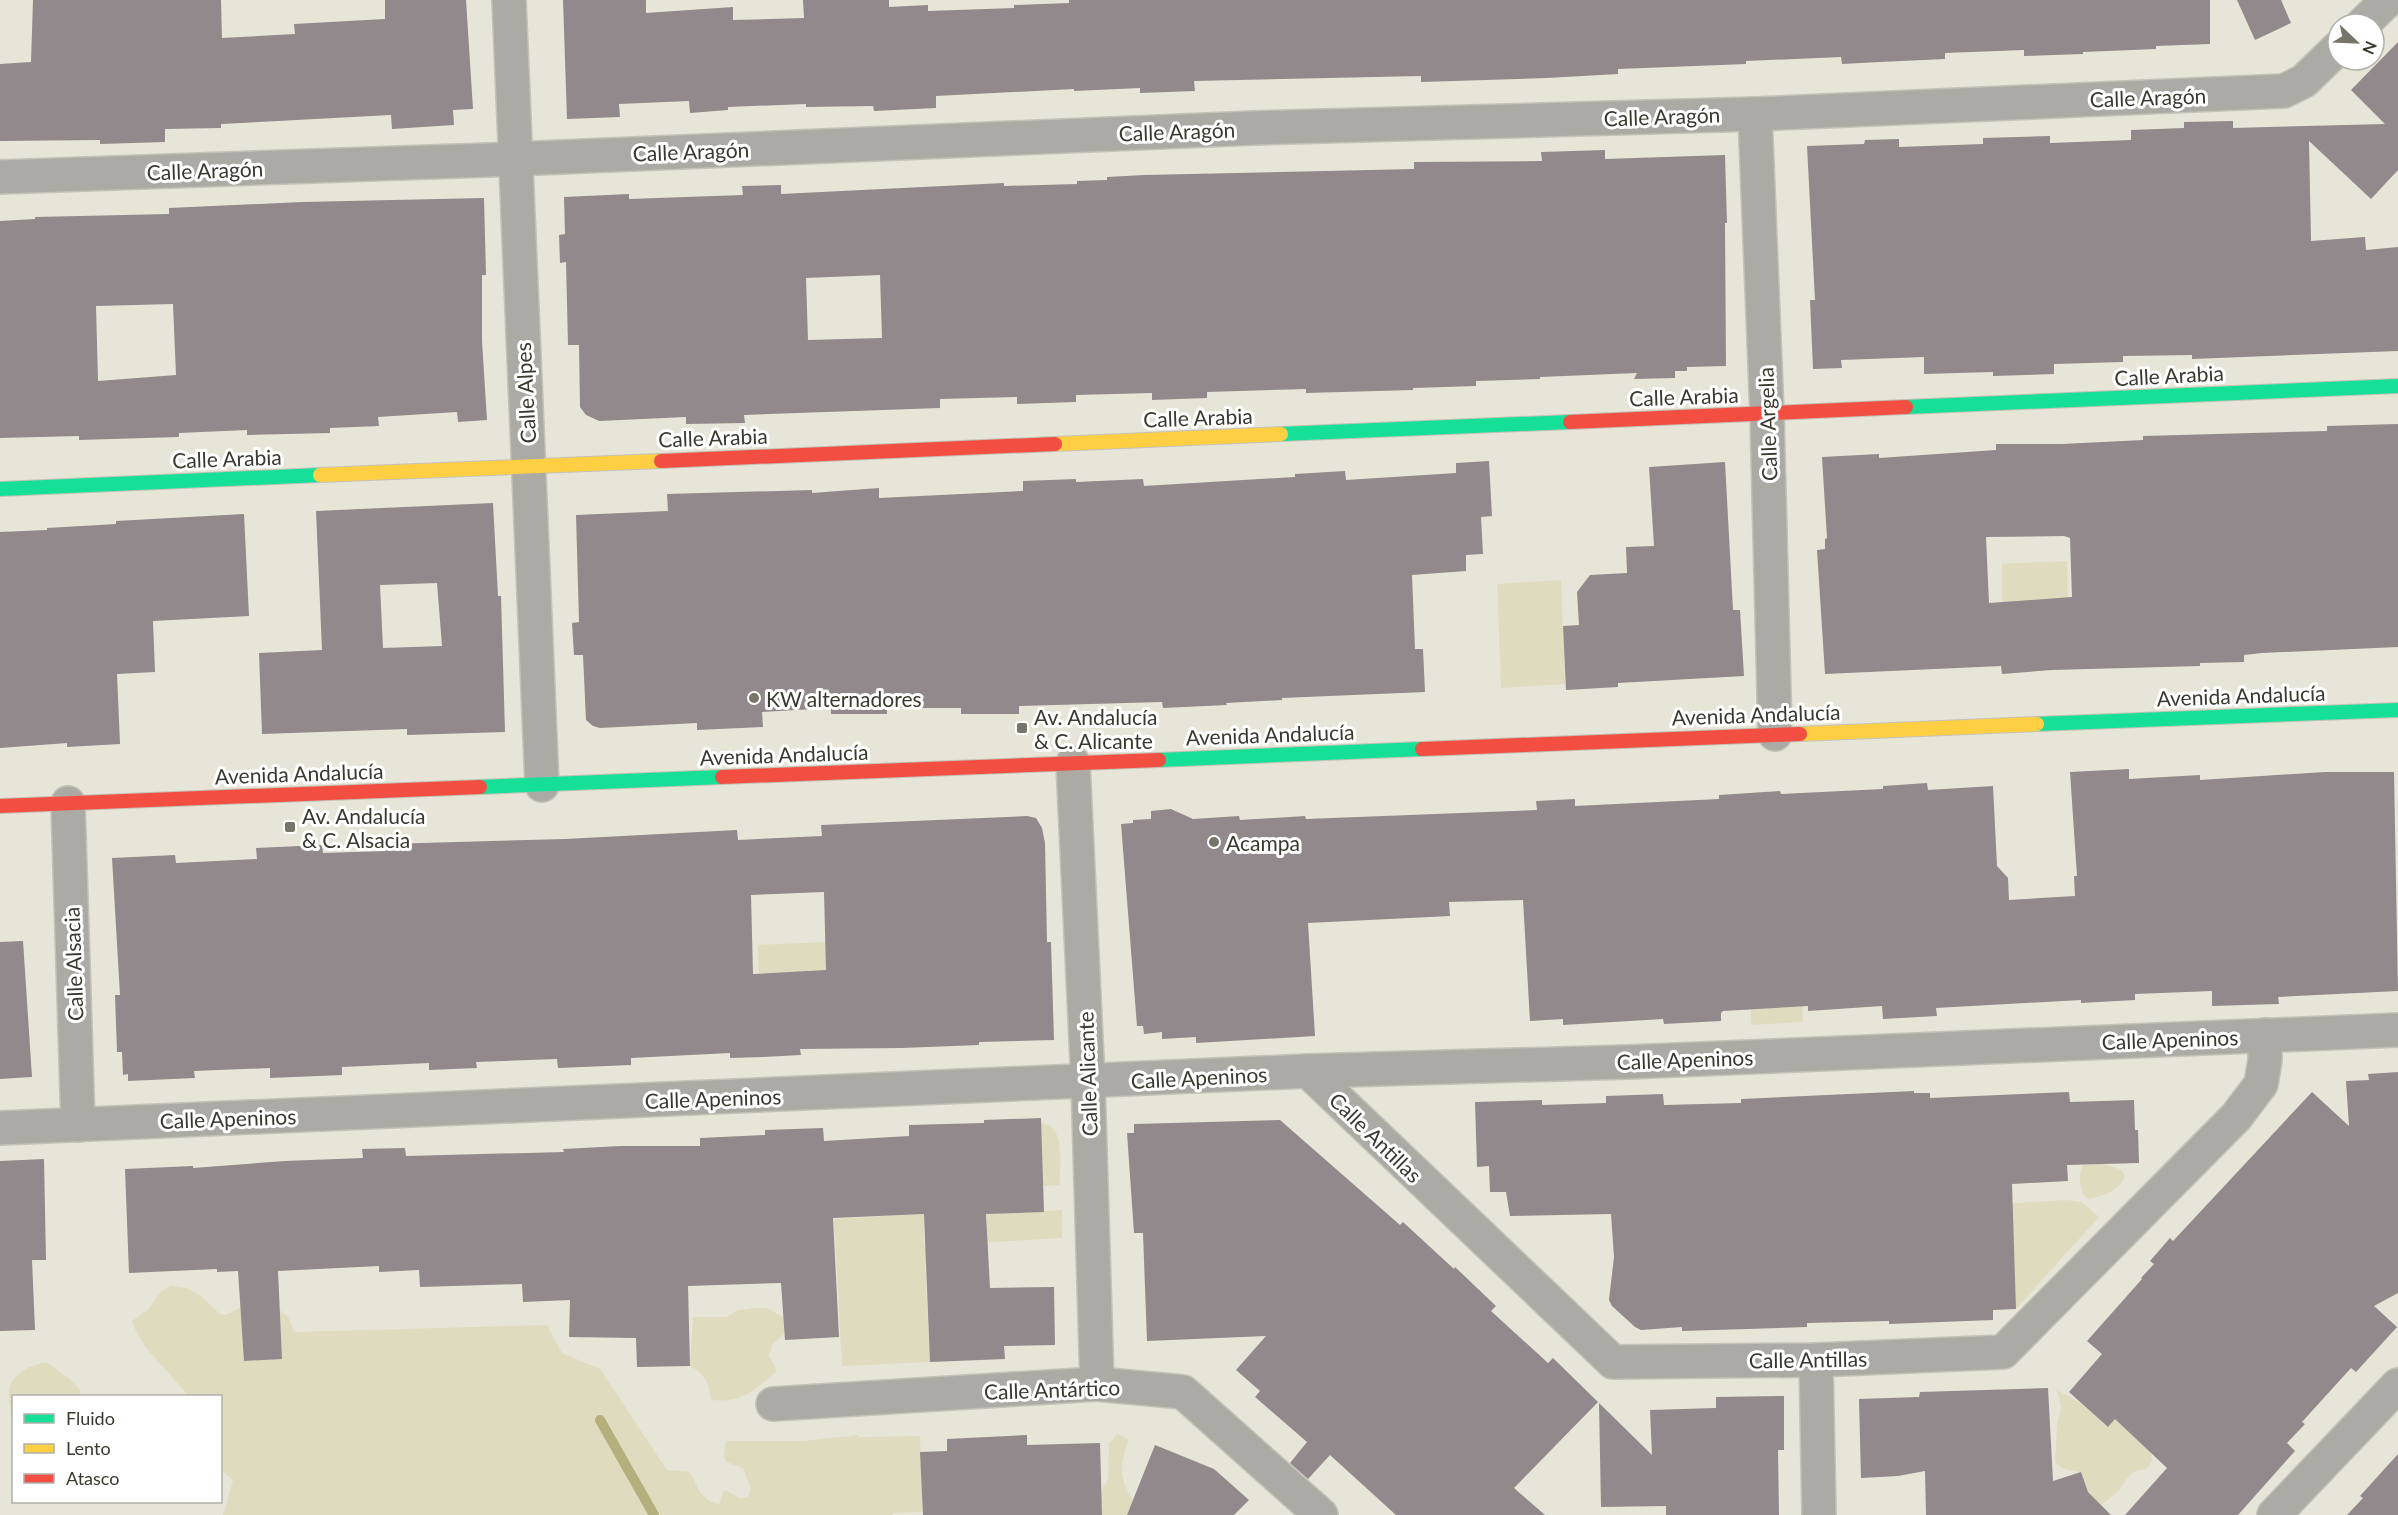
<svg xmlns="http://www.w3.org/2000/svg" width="2398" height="1515" viewBox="0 0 2398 1515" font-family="Lato,sans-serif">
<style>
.green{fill:#dfdbbe}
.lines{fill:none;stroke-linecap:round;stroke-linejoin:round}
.stream{stroke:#b5ae7d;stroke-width:10}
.building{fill:#91898b;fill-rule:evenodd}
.street-casing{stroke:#c3c2b7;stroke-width:36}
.fast-casing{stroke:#c3c2b7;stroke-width:16}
.slow-casing{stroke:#c3c2b7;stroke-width:16}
.jam-casing{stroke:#c3c2b7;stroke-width:16}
.street{stroke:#acaaa5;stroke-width:33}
.fast{stroke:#16e098;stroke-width:14}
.slow{stroke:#ffcf43;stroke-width:14}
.jam{stroke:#f24e42;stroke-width:14}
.poi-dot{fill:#777569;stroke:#fff;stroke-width:2}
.labels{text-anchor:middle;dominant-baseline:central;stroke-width:6;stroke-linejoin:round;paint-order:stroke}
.street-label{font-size:21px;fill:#3a392e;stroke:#fff}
.poi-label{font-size:21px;fill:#3a392e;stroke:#fff;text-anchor:start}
</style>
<rect width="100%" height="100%" fill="#e7e5d7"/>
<g class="green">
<polygon points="2067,561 2068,603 2002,608 2002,564"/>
<polygon points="1561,580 1565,684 1501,688 1497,584"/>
<polygon points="1798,905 1803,1022 1751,1025 1751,1010 1786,1007"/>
<polygon points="826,942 827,1048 814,971 759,973 758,945"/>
<path d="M1041 1123C1067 1125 1059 1167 1060 1185L1043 1186Z"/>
<path d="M2104 1164 2122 1170 2125 1177C2119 1191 2101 1197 2087 1199 2079 1191 2078 1175 2083 1165Z"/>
<polygon points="2066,1200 2082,1202 2099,1217 2016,1309 2013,1221 1983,1222 1974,1206"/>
<polygon points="1062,1210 1062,1238 988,1242 988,1261 925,1264 930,1362 842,1366 834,1219 924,1214 924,1246 984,1244 987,1241 987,1214"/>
<path d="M171 1286 186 1288 199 1294 220 1314 226 1315 246 1305 275 1306 288 1317 295 1332 547 1325 562 1353 600 1369 667 1470 689 1472C700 1487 698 1499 719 1504L724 1490 740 1498 748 1497 751 1489 743 1468 726 1462 724 1455 726 1441H804L858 1435 859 1437 920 1436 923 1512 893 1513V1515H223L233 1481 221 1469 220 1396H188C171 1372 141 1350 132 1321L149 1309 161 1291Z"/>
<path d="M752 1308H767L784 1318 785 1333 773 1344 769 1355 777 1371C755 1390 742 1403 711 1400 709 1383 706 1375 690 1366L693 1317H726L738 1310Z"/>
<path d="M46 1362 70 1379 80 1390V1396H14L13 1422 11 1419C12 1410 9 1404 9 1395 9 1374 28 1366 46 1362Z"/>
<path d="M2057 1390 2082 1404 2107 1427 2130 1404 2151 1453 2152 1461 2146 1469C2127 1471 2130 1476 2120 1489 2115 1495 2107 1500 2101 1505L2088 1492 2081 1472 2064 1469 2055 1462 2057 1427 2061 1406Z"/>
<path d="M1117 1434 1129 1439C1120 1464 1118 1477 1133 1500L1128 1512 1133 1515H1102L1101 1491 1108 1479 1109 1444Z"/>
</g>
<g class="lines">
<polyline class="stream" points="600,1420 654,1515"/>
</g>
<g class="building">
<polygon points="33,0 221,0 222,38 295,34 294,24 385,19 385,0 466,0 473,109 453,110 454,125 392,129 391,115 221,124 221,128 165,129 165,142 100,144 100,140 0,141 0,64 31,62"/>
<polygon points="563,0 646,0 646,13 733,7 733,20 804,18 803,0 889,0 889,7 928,5 928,11 1014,8 1014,5 1069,3 1069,0 2210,0 2210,44 2156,46 2156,49 2083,52 2083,54 2024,56 2024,50 1945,53 1945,59 1880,62 1842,64 1841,57 1746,61 1746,64 1618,69 1618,74 1547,78 1421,82 1421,76 1194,81 1195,91 1140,93 1140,88 1074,91 1074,89 936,96 936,108 874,111 873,106 806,107 806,104 728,107 728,110 690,113 689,101 619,104 620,117 567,119"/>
<polygon points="2237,0 2281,0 2291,23 2255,40"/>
<polygon points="2398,42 2398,170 2371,199 2309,141 2311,241 2365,237 2366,250 2398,247 2398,351 2192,359 2192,355 2123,356 2123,362 2054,364 2054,374 1993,376 1993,372 1924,374 1924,357 1841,360 1842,368 1813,369 1810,300 1815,300 1807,146 1864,144 1865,140 1899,139 1899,147 1983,144 1983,138 2050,136 2050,143 2131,140 2131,130 2184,128 2184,122 2233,121 2233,128 2385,124 2351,90"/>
<path d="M1605 150V159L1725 155 1727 223H1725L1726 366 1687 367V371H1675V378L1634 379 1637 373 1540 377V379L1476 381V386L1413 388V390L1306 393V389L1207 392V398L1152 400V393L1076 395V402L1017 404V397L940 399V408L744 415 745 423 686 424V417L599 421 586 415 580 407 579 345H568L566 262 560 263 559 235 565 234 564 197 629 194V199L743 195 742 186 781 185V194L1004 183V186L1077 184V181L1107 180V177L1144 175 1414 169V162L1542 161 1541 152ZM880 275 882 338 808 340 806 278Z"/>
<path d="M484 198 486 275H482V341L487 420 458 422 457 412 378 417 379 426 330 428V433L247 435V430L179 433V437L79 440V436L0 438V221L35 219V217L169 214V208L302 202ZM173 304 176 375 98 381 96 306Z"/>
<path d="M2398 424V647L2262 653 2244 655V662L2200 663V666L2052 670 2002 674 2001 666 1825 674 1817 550 1825 549V539L1827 538 1822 457 1879 454V458L1996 450V444H2062L2143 440V436L2327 431V426ZM2064 536 2070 538 2072 597 1989 603 1986 537Z"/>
<polygon points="1489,461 1492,516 1481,517 1483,554 1466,555 1466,571 1412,575 1415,649 1423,649 1425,692 1282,698 1282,700 1226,703 1227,705 1163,708 1162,702 1019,706 1019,714 961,714 961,708 887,708 887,714 831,714 831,708 762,712 763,727 697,730 697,723 600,728 593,726 586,720 583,655 574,655 572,623 579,622 576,515 668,511 667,494 812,490 812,493 879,488 879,498 1023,491 1023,481 1076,479 1076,482 1143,479 1144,486 1295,477 1295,474 1345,471 1346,480 1456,473 1456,463"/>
<polygon points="1725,462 1733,610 1740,610 1744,676 1618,683 1618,687 1566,690 1563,626 1579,625 1577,592 1590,575 1627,573 1626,547 1654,546 1649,467"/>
<path d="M493 503 498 596H501L505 732 407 735V729L262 734 259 653 322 650 316 511ZM437 583 442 646 383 648 380 585Z"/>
<polygon points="244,514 249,616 153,621 155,672 117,674 120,744 67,747 67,743 0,748 0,532 47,530 47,528 116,524 116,521"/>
<polygon points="2129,769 2129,779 2200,775 2200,780 2325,772 2394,772 2398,991 2278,997 2279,1004 2212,1006 2212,991 2135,994 2135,1000 2081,1003 2081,1000 1936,1008 1937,1016 1883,1019 1882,1006 1808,1011 1808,1006 1723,1011 1721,1013 1721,1021 1664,1024 1663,1019 1563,1025 1563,1019 1530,1021 1523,900 1449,902 1450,916 1308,923 1315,1036 1196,1043 1196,1037 1162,1039 1162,1032 1144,1034 1143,1026 1137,1026 1121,824 1133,823 1133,820 1151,819 1151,811 1171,809 1193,819 1239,816 1240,820 1305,816 1306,819 1537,810 1536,801 1575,799 1575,806 1719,799 1719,795 1780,791 1781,794 1883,789 1883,786 1927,783 1928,790 1993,786 1997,866 2008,878 2009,900 2075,896 2074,876 2077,876 2070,772"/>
<path d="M1027 816 1036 818 1042 828 1045 843 1047 942H1051L1054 1040 979 1042V1045L902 1048 800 1049 801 1055 763 1057 730 1058V1053L631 1058V1065L558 1068 557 1059 476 1062 477 1068 429 1070V1063L342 1067V1075L270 1078V1068L194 1071 195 1078 128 1081V1074L123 1075 122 1052H117L115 995H120L112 858 175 855 176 863 257 859 256 848 322 845 323 853 386 851V844L565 839 737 830 738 840 822 836 821 825ZM824 892 826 970 753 974 751 895Z"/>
<polygon points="23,941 32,1077 0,1079 0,942"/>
<polygon points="2398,1072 2398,1293 2374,1306 2397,1327 2356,1372 2351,1368 2302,1422 2305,1424 2287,1443 2295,1451 2238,1515 2125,1515 2167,1468 2115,1419 2108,1427 2069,1392 2102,1354 2087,1341 2142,1279 2141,1278 2154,1264 2150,1261 2170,1238 2173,1241 2312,1092 2349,1126 2346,1081 2369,1080 2368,1074"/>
<polygon points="1914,1091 1914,1093 1930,1093 1930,1098 2069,1092 2070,1102 2134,1100 2135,1130 2138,1130 2139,1163 2067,1165 2068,1181 2012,1184 2016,1309 1993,1310 1993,1320 1889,1324 1889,1321 1807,1323 1807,1327 1747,1329 1682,1331 1682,1327 1641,1330 1635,1327 1612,1306 1609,1300 1614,1257 1611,1214 1510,1216 1506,1192 1490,1192 1489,1166 1477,1167 1475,1102 1542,1100 1542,1105 1606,1103 1606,1096 1663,1094 1664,1105 1741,1103 1741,1099"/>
<polygon points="1041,1118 1044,1212 986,1214 990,1288 1054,1287 1055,1345 1004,1346 1005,1359 930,1362 924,1214 833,1218 839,1337 785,1340 781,1283 688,1286 690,1366 637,1367 636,1338 569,1337 570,1300 523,1302 522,1284 420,1287 419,1270 379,1272 379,1266 278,1271 282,1359 244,1361 238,1271 217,1272 217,1269 129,1273 125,1169 193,1166 193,1168 285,1161 363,1158 362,1149 405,1148 406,1156 564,1152 563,1149 621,1146 700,1146 700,1138 765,1135 765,1130 823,1128 824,1141 909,1136 909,1125 984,1123 984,1120"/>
<polygon points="1280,1120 1400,1225 1403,1222 1454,1269 1455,1267 1496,1306 1491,1311 1548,1363 1553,1358 1598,1402 1514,1488 1545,1515 1396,1515 1330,1455 1308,1479 1290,1463 1307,1442 1255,1397 1260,1391 1236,1370 1266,1336 1147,1341 1143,1233 1134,1233 1127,1133 1134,1133 1134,1124"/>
<polygon points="44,1159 46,1260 32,1260 35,1330 0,1331 0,1161"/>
<polygon points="2048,1388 2053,1481 2081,1472 2088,1492 2111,1515 1926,1515 1925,1471 1898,1476 1861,1478 1859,1399 1919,1397 1920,1392"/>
<polygon points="1784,1396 1784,1450 1778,1450 1779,1515 1666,1515 1666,1506 1601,1507 1599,1403 1652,1455 1650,1410 1716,1408 1716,1397"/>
<polygon points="1027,1435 1027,1445 1100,1443 1102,1515 923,1515 920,1452 947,1451 947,1439"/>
<polygon points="1155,1445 1214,1469 1249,1500 1234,1515 1127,1515"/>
<polygon points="2398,1454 2398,1515 2347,1515 2363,1498 2360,1496"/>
</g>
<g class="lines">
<defs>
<g id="street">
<polyline points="509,0 542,785"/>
<polyline points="2363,24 2388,0"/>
<polyline points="1755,114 1767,414 1775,734"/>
<polyline points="0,177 514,159 1254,128 1755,114 2284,91 2304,81 2338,48"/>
<polyline points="1073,763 1088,1082 1097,1384"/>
<polyline points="68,803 78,1125"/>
<polyline points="1308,1071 1613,1362 1816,1360 2003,1352 2236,1117 2261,1084 2265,1060 2265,1035"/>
<polyline points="0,1128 1308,1071 1627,1062 2398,1030"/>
<polyline points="1816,1360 1819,1515"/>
<polyline points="773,1404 1097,1384 1183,1392 1321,1515"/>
<polyline points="2274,1515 2398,1385"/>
</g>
<g id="fast">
<polyline points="1906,407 2398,386"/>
<polyline points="1281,434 1570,422"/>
<polyline points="0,489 320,475"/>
<polyline points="2037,724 2398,710"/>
<polyline points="1159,760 1422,749"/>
<polyline points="480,787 722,777"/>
</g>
<g id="slow">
<polyline points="1055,444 1281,434"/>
<polyline points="320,475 661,461"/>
<polyline points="1800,734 2037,724"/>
</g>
<g id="jam">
<polyline points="1570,422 1906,407"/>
<polyline points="661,461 1055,444"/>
<polyline points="1422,749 1800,734"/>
<polyline points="722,777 1159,760"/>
<polyline points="0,806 480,787"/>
</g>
</defs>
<use href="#street" class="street-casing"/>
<use href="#fast" class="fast-casing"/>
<use href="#slow" class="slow-casing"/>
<use href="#jam" class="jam-casing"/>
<use href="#street" class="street"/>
<use href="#fast" class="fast"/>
<use href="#slow" class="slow"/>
<use href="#jam" class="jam"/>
</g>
<g class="poi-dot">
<circle cx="754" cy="698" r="6"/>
<rect x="1016" y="722" width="12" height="12" rx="3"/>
<rect x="284" y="821" width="12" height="12" rx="3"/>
<circle cx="1214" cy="842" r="6"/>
</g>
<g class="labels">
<g class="street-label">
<text transform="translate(2148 97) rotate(-2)">Calle Aragón</text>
<text transform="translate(1662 116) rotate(-2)">Calle Aragón</text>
<text transform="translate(1177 131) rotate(-2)">Calle Aragón</text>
<text transform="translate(691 151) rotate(-2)">Calle Aragón</text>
<text transform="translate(205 170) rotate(-2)">Calle Aragón</text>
<text transform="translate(2169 375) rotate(-3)">Calle Arabia</text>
<text transform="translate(525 393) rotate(-93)">Calle Alpes</text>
<text transform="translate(1684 396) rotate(-2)">Calle Arabia</text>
<text transform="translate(1198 417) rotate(-2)">Calle Arabia</text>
<text transform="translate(1767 424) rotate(-92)">Calle Argelia</text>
<text transform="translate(713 437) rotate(-2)">Calle Arabia</text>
<text transform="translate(227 458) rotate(-2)">Calle Arabia</text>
<text transform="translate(2241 695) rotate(-2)">Avenida Andalucía</text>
<text transform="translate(1756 714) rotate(-2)">Avenida Andalucía</text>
<text transform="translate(1270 734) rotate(-2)">Avenida Andalucía</text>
<text transform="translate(784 754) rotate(-2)">Avenida Andalucía</text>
<text transform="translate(299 773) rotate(-2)">Avenida Andalucía</text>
<text transform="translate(73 964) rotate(-92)">Calle Alsacia</text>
<text transform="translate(2170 1039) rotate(-2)">Calle Apeninos</text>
<text transform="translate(1685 1059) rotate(-2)">Calle Apeninos</text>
<text transform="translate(1087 1074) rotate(-92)">Calle Alicante</text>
<text transform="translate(1199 1077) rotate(-3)">Calle Apeninos</text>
<text transform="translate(713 1098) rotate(-2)">Calle Apeninos</text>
<text transform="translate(228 1118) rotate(-2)">Calle Apeninos</text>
<text transform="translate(1376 1137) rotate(44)">Calle Antillas</text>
<text transform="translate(1808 1359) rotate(-1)">Calle Antillas</text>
<text transform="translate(1052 1389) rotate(-2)">Calle Antártico</text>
</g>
<g class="poi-label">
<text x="766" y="698">KW alternadores</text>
<text x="1034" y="716">Av. Andalucía<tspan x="1034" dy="24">&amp; C. Alicante</tspan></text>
<text x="302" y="815">Av. Andalucía<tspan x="302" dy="24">&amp; C. Alsacia</tspan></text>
<text x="1226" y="842">Acampa</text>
</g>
</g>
<rect x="12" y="1395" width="210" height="108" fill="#ffffff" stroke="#b0b0ab" stroke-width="1.5"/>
<rect x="24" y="1414" width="30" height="9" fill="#16e098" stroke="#b0b0ab" stroke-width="1.5"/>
<text x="66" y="1425" font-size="18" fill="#3a392e">Fluido</text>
<rect x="24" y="1444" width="30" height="9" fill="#ffcf43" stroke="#b0b0ab" stroke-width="1.5"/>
<text x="66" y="1455" font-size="18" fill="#3a392e">Lento</text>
<rect x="24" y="1474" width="30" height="9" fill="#f24e42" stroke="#b0b0ab" stroke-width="1.5"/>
<text x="66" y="1485" font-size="18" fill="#3a392e">Atasco</text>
<g transform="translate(2356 42) rotate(113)"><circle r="28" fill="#ffffff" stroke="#b0b0ab" stroke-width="1.5"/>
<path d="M0-4.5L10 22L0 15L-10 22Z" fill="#777569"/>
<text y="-9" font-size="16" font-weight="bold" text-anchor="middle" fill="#3a392e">N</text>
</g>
</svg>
